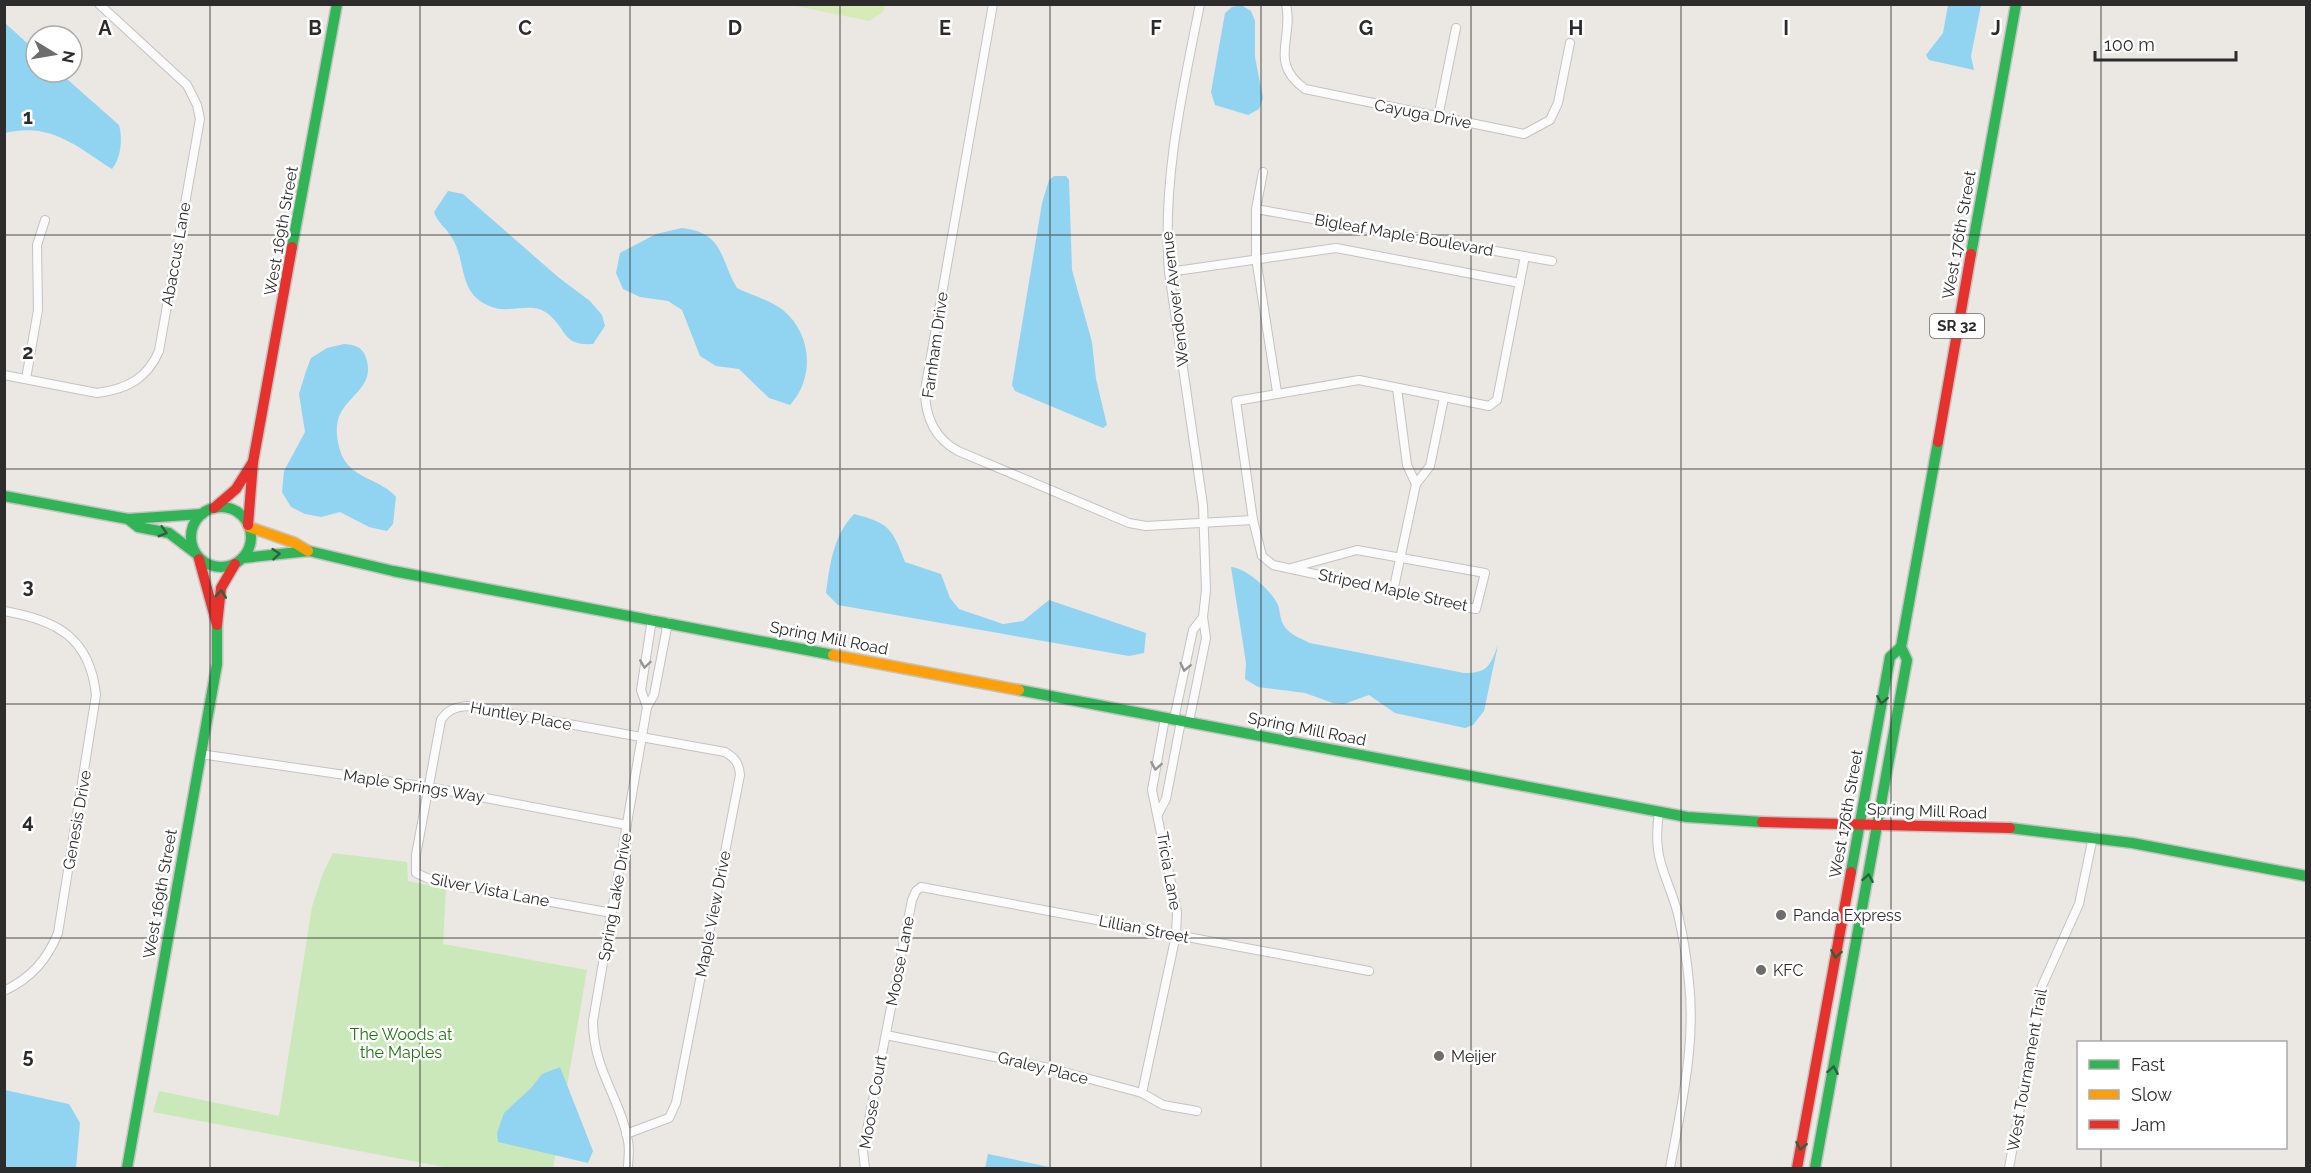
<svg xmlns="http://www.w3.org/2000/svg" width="2311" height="1173" viewBox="0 0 2311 1173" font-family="Raleway,sans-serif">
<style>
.green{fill:#cae8b9}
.pitch{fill:#d6ecb7}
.water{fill:#91d4f1}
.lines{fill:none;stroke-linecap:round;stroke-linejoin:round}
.street-casing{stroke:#c4c3c3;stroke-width:10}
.fast-casing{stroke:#c4c3c3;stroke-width:13}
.slow-casing{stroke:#c4c3c3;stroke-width:13}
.jam-casing{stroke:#c4c3c3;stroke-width:13}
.street{stroke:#fcfbfb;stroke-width:8}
.fast{stroke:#30b455;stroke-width:10}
.slow{stroke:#ff9f0a;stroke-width:10}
.jam{stroke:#e5322d;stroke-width:10}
.oneway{stroke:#2e623c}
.oneway2{stroke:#949494}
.grid{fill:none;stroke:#2c2c2c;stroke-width:1.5;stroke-opacity:0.55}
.poi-dot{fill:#6f6d6c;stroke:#fff;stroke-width:2}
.labels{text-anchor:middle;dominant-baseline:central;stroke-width:5;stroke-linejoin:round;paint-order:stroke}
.shield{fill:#fff;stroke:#6b6b6b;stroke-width:1.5}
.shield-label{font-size:15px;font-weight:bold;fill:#2c2c2c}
.street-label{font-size:16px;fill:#2c2c2c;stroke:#fff}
.poi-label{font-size:16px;fill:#2c2c2c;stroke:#fff;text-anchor:start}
.park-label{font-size:16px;fill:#247016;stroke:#fff}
.grid-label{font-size:20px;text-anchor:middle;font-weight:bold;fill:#2c2c2c;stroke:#fff;stroke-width:5;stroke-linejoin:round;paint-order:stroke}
</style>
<rect width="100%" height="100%" fill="#ebe7e2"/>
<polygon class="green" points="333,853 407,862 408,881 446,889 443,944 587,970 553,1168 449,1168 153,1112 159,1091 279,1116 312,907 323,873"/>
<polygon class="pitch" points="791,5 885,5 883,12 869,21"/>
<g class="water">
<polygon points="1241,5 1251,11 1255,21 1255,57 1263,98 1259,109 1248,115 1215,105 1211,92 1225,13 1232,7"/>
<polygon points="1948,5 1981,5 1971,56 1974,70 1929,60 1926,55 1943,33"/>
<path d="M5 23 36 51V72H59L119 125C123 139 121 158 112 169 75 145 50 122 5 133Z"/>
<polygon points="1054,176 1066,176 1069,180 1072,270 1092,342 1096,379 1107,425 1103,428 1015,391 1012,385 1042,203 1049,180"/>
<path d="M448 191 463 194 558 277 590 301 602 315 605 326 593 344C561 346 568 329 547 313 531 301 509 314 492 307 457 295 467 261 452 238 446 227 438 224 434 212Z"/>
<path d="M682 228C724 233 719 257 737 288 751 295 770 300 783 310 812 334 815 378 790 405L769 398 739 369 716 366 700 356 682 310 668 301 640 297 623 289 616 273 620 253 656 234Z"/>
<path d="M344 344C357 345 364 348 367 361 374 389 344 397 338 420 335 431 338 446 342 456 354 480 381 479 396 497L393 524 387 531 369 527 340 512 321 517 305 514 291 507 282 492 284 471 305 432 299 394 306 371 311 358 327 348Z"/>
<path d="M854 514C890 523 892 529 905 562L941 574 950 598 959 609 1003 624 1023 621 1049 600 1146 633 1144 653 1129 656 838 605 826 593C830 564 833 536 854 514Z"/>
<path d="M1231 567C1246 568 1271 590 1278 605 1280 611 1280 618 1283 624 1288 634 1300 638 1310 643L1464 673C1488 673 1490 666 1498 645L1484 711 1473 725 1465 728 1395 713 1369 695 1344 704 1333 703 1305 693 1258 687 1245 679 1246 663Z"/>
<polygon points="560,1067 593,1151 588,1163 498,1142 497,1133 504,1113 531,1088 542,1074"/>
<polygon points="5,1090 69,1104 80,1123 76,1168 5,1168"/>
<polygon points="988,1154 1054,1168 985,1168"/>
</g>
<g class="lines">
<defs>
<g id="street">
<path d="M993 4 925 390C925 417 934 438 958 451L1129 523 1146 526 1253 520"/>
<path d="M1286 4C1294 39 1268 62 1305 89L1524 134 1550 120 1558 103 1570 43"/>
<polyline points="1438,117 1456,28"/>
<polyline points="1263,172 1256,209 1256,258 1277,392"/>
<polyline points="1256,209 1552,261"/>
<polyline points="1169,272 1336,248 1520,283"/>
<path d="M4 375 97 393C127 389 147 379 159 351L200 119 197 105 187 85 99 4"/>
<polyline points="26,379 38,310 37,245 45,220"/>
<polyline points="1397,388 1407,465 1416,484"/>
<polyline points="1291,568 1357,550 1485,573 1476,609 1273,565 1262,556 1253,520 1236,401 1359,380 1489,406 1497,400 1525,256"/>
<polyline points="1393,592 1416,484 1430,466 1444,398"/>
<path d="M4 611C56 620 90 637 96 695L58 933C47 960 31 978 4 991"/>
<polyline points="647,707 641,690 652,619"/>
<path d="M1174 719 1193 630 1203 617 1206 590 1203 505 1169 272C1162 180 1182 94 1200 4"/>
<polyline points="1189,722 1206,638 1203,617"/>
<polyline points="200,754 428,787 627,825"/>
<path d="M1659 812C1652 861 1666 871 1678 914 1683 936 1687 960 1689 982 1696 1045 1681 1107 1670 1168"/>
<polyline points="1158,814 1166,799 1181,721"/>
<path d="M612 913 434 881 416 873V855L441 720C448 709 456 707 468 706L725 752C735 758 739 763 740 775L676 1103 669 1118 626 1134"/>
<polyline points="886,1035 1049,1068 1142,1093 1163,1105 1197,1111"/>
<polyline points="1142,1093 1176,935 1177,912 1152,790 1165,718"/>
<path d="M628 1168C628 1160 630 1149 628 1141 620 1097 593 1070 593 1021L647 707 654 695 668 622"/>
<polyline points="865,1168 863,1151 912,900 916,891 921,887 1369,971"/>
<polyline points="2009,1168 2042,986 2079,904 2093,837"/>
</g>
<g id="fast">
<polyline points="292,247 337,4"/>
<polyline points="1971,254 2016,4"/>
<polyline points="4,496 128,519 138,527 169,533 194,552"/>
<circle cx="221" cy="537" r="30"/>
<polyline points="128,519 202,514"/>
<polyline points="243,558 309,551 393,571 833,655"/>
<polyline points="1019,690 1687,817 1762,822"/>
<polyline points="2010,828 2132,843 2306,876"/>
<polyline points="1851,872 1890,657 1901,647"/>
<polyline points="127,1168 217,664 217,625"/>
<polyline points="1815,1168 1907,660 1901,647 1938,442"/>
</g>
<g id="slow">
<polyline points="249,527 295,543 308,551"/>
<polyline points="833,655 1019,690"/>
</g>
<g id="jam">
<polyline points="1938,442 1971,254"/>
<polyline points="253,462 292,247"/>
<polyline points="214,508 236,489 253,462 248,525"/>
<polyline points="199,559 217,625 221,588 235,564"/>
<polyline points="1762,822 2010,828"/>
<polyline points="1797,1168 1851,872"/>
</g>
</defs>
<use href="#street" class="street-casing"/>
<use href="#fast" class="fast-casing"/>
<use href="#slow" class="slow-casing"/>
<use href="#jam" class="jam-casing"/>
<use href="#street" class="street"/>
<use href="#fast" class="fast"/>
<use href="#slow" class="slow"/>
<use href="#jam" class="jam"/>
</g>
<defs><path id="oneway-chevron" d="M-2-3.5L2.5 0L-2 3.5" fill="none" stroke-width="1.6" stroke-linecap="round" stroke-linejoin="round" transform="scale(1.5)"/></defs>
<g class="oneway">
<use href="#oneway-chevron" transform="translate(163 532) rotate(16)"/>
<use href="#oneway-chevron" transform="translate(276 554) rotate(-5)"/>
<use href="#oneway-chevron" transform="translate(221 594) rotate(-83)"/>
<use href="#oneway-chevron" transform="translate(1882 700) rotate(100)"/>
<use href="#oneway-chevron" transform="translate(1868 878) rotate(-80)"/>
<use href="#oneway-chevron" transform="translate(1836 954) rotate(100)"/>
<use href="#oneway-chevron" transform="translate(1833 1070) rotate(-80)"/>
<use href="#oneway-chevron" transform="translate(1801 1146) rotate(101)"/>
</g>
<g class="oneway2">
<use href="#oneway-chevron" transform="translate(645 664) rotate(98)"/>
<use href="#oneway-chevron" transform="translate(1185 667) rotate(102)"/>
<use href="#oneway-chevron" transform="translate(1156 766) rotate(100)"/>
</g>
<path class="grid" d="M210 4V1168M420 4V1168M630 4V1168M840 4V1168M1050 4V1168M1261 4V1168M1471 4V1168M1681 4V1168M1891 4V1168M2101 4V1042M4 235H2306M4 469H2306M4 704H2306M4 938H2306M2101 1148V1168"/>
<g class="poi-dot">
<circle cx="1781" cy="915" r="6"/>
<circle cx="1761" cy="970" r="6"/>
<circle cx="1439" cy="1056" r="6"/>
</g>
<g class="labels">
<rect class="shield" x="1930" y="314" width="54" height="24" rx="4.5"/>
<g class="shield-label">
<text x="1957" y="326">SR 32</text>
</g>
<g class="street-label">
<text transform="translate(1423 114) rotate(11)">Cayuga Drive</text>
<text transform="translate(281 231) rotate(-80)">West 169th Street</text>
<text transform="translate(1404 235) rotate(10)">Bigleaf Maple Boulevard</text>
<text transform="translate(1959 235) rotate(-80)">West 176th Street</text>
<text transform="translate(176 254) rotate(-80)">Abaccus Lane</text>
<text transform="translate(1175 299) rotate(-97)">Wendover Avenue</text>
<text transform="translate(935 345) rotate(-82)">Farnham Drive</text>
<text transform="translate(1393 590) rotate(12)">Striped Maple Street</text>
<text transform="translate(829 638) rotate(11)">Spring Mill Road</text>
<text transform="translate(521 716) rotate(10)">Huntley Place</text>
<text transform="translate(1307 729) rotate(11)">Spring Mill Road</text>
<text transform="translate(414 786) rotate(9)">Maple Springs Way</text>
<text transform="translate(1927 811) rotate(2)">Spring Mill Road</text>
<text transform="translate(1846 814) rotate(-80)">West 176th Street</text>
<text transform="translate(77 820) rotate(-80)">Genesis Drive</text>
<text transform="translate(1169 871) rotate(80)">Tricia Lane</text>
<text transform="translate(490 890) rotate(11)">Silver Vista Lane</text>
<text transform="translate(160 894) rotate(-80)">West 169th Street</text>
<text transform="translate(615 897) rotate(-80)">Spring Lake Drive</text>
<text transform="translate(713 914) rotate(-79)">Maple View Drive</text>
<text transform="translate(1144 929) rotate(11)">Lillian Street</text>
<text transform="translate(900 961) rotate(-79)">Moose Lane</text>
<text transform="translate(1043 1068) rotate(14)">Graley Place</text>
<text transform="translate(2027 1070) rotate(-80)">West Tournament Trail</text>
<text transform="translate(873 1102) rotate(-80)">Moose Court</text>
</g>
<g class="poi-label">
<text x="1793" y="915">Panda Express</text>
<text x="1773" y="970">KFC</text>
<text x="1451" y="1056">Meijer</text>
</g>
<g class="park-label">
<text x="401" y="1034">The Woods at<tspan x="401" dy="18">the Maples</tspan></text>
</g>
</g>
<g class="grid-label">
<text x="105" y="35">A</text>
<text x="315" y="35">B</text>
<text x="525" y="35">C</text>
<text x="735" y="35">D</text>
<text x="945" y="35">E</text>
<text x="1156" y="35">F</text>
<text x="1366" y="35">G</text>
<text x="1576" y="35">H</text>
<text x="1786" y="35">I</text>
<text x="1996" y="35">J</text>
<text x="28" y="124">1</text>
<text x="28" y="359">2</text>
<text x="28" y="593">3</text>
<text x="28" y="828">4</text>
<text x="28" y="1063">5</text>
</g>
<rect width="2311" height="1173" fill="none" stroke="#2c2c2c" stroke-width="12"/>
<rect x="2077" y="1041" width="210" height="108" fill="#ffffff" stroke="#ababab" stroke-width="1.5"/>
<rect x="2089" y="1060" width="30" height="9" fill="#30b455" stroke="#ababab" stroke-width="1.5"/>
<text x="2131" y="1071" font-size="18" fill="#2c2c2c">Fast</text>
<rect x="2089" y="1090" width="30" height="9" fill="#ff9f0a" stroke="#ababab" stroke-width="1.5"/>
<text x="2131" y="1101" font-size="18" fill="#2c2c2c">Slow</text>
<rect x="2089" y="1120" width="30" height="9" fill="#e5322d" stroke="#ababab" stroke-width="1.5"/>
<text x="2131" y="1131" font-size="18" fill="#2c2c2c">Jam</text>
<g transform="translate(54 54) rotate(101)"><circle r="28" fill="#ffffff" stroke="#ababab" stroke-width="1.5"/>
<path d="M0-4.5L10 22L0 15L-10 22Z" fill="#6f6d6c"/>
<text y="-9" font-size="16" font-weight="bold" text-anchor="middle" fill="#2c2c2c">N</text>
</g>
<path d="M2095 51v9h141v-9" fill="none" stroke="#2c2c2c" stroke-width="3"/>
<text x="2104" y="51" font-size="18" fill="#2c2c2c" stroke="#ffffff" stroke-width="4.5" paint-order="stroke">100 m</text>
</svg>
